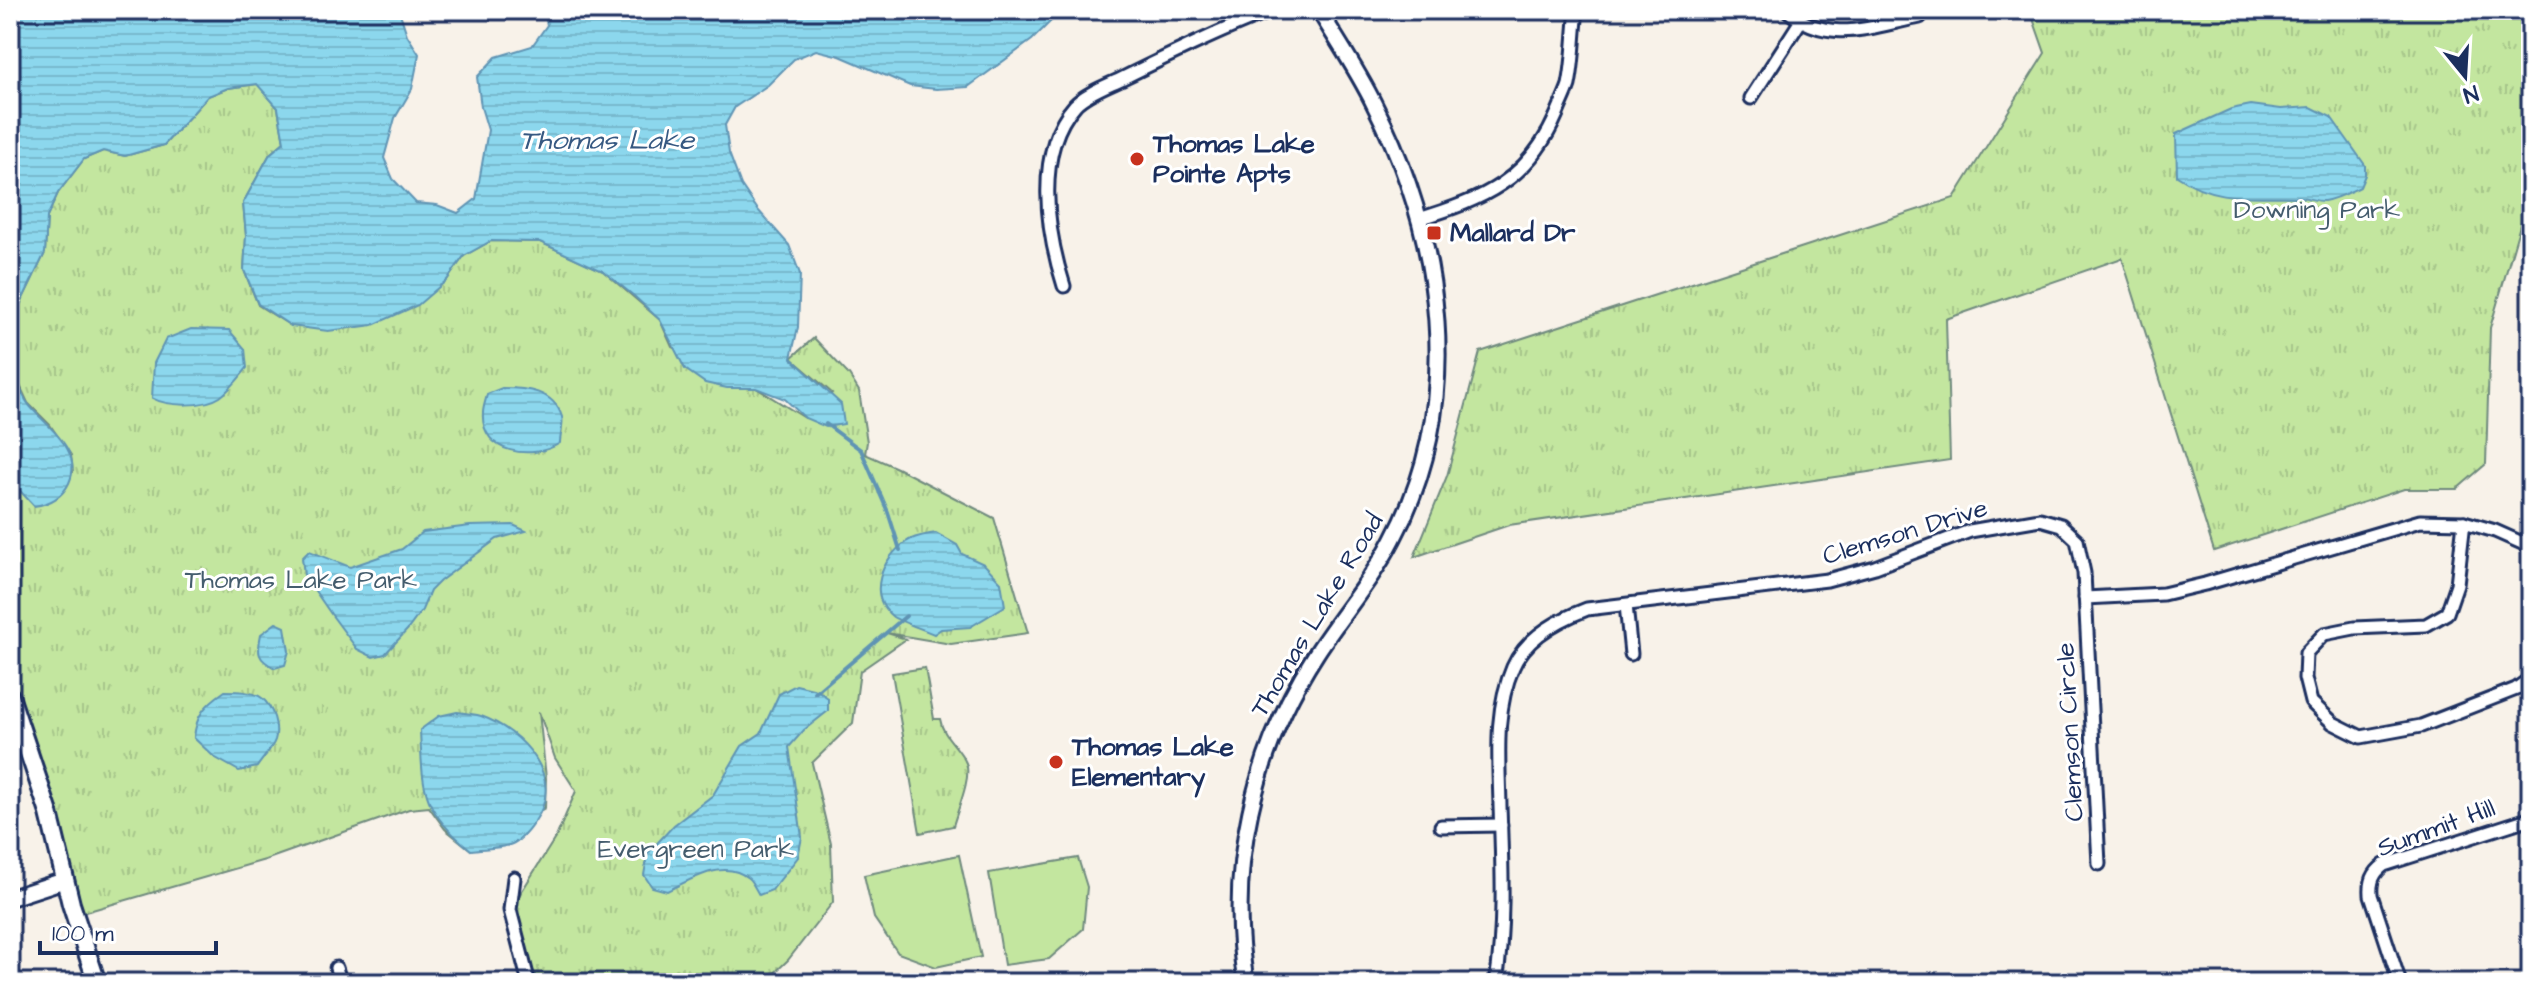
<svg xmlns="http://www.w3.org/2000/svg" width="2541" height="993" viewBox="0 0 2541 993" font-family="'Architects Daughter',sans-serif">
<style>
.grass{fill:#c3e69f;stroke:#6f8a7e;stroke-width:2}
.park{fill:url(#park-tufts);stroke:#6f8a7e;stroke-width:2}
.water{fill:url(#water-rules);stroke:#5f94b4;stroke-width:2}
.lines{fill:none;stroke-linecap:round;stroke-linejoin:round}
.stream{stroke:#5f94b4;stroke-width:4}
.minor-casing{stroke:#1b2f5e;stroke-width:17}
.tertiary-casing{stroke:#1b2f5e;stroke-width:20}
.secondary-casing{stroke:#1b2f5e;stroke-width:22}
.minor{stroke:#fff;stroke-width:11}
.tertiary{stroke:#fff;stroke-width:14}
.secondary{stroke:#fff;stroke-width:16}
.poi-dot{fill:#c8321e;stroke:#fff;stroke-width:3}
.labels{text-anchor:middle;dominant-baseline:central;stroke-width:6;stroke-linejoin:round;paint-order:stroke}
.poi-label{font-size:26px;font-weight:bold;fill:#1b2f5e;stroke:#fff;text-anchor:start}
.park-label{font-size:26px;fill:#455d6e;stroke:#fff}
.street-label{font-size:26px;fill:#1b2f5e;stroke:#fff}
.water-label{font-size:28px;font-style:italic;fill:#375982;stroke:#fff}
</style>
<defs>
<pattern id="park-tufts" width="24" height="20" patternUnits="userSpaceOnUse" patternTransform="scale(2)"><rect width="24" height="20" fill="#c3e69f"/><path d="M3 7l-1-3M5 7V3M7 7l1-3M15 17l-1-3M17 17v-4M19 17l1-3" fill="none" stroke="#a7c68b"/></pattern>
<pattern id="water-rules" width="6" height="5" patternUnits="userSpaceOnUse" patternTransform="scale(2)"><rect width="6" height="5" fill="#8cd7ed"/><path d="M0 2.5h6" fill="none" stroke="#78b9ce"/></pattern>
</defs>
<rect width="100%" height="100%" fill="#f8f2e9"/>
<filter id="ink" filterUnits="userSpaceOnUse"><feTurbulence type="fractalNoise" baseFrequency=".0125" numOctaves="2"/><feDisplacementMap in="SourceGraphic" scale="16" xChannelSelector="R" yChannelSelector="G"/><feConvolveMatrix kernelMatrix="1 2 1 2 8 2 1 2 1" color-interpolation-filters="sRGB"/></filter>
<g filter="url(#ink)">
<g class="grass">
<polygon points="959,855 981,957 936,967 898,953 874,918 864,875"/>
<polygon points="1078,858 1087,887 1083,929 1049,959 1004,965 989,873"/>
</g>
<g class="park">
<polygon points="2030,10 2531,10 2531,203 2525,208 2490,328 2486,464 2457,489 2404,489 2214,551 2122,258 1946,319 1950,460 1509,525 1414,557 1447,476 1480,352 1954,198 2045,53"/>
<polygon points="258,84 278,108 284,142 270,154 243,203 246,236 244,270 258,305 291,326 447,280 464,256 491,241 540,242 603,271 660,320 672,347 756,388 805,418 832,393 791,358 814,338 849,375 859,391 867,442 865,454 897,468 994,518 1028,633 951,644 887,633 906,639 860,671 853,723 812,763 831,844 833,902 788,960 764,983 529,983 510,910 557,835 576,791 555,758 539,712 546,778 545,808 471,850 445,829 429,807 409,809 265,860 75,915 10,696 10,480 22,490 73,472 71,455 50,425 28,403 17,379 10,352 16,313 45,253 47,217 58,193 84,159 103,151 125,156 164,145 208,96 228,88"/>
<path d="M925 668 934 719H940C943 738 959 746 966 763 972 777 957 811 953 826L920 833 892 673Z"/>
</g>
<g class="water">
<polygon points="10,10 399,10 407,35 419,54 412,89 395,118 384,158 393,179 416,203 437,205 458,213 476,199 488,130 481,107 477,77 496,57 532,46 547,25 544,10 1062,10 1032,40 968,87 936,89 910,86 840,56 816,50 794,59 768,85 735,107 725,125 729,153 741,185 758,210 789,245 800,274 798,327 791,358 841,404 844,424 826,427 805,418 785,399 756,388 727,388 705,383 685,369 660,320 634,296 603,271 540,242 491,241 464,256 447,280 418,305 373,325 328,331 291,326 258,304 244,270 246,236 243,203 270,154 284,142 278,108 257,84 228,88 208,96 164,145 125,156 103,151 84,159 58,193 47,217 45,253 16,313 10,346"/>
<path d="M2251 105 2281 109 2311 107 2331 117 2365 165V175L2360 187C2349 192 2337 199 2324 201 2316 202 2308 197 2299 197 2254 195 2218 204 2177 176L2176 134 2231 109Z"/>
<path d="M191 329 229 330 245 349 247 368C239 378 231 389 220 397 205 407 168 407 152 398L154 363 166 339Z"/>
<path d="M10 352C14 369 18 390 29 405 47 427 84 450 69 483 62 498 49 504 34 506L10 480Z"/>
<path d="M502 388C525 388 554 390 562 417 564 424 560 435 560 443 533 461 480 454 483 413 483 407 486 400 487 394Z"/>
<polygon points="513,525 526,531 497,539 440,581 430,591 422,610 408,629 385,654 373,657 357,649 331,614 304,575 302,558 309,551 350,567 402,549 423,532 470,526"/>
<path d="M936 533 957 545 962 554 984 564 1001 582 1005 606 970 627 941 629 934 634C925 630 899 621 893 617 866 595 882 558 906 542 914 536 926 535 936 533Z"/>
<path d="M276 623 285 627 289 651 285 665 275 668C257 659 257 653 261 634Z"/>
<path d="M796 685 817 690 828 698V711L804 730 789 747 802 837 798 857 772 890 759 895C756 890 752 881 748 878 724 858 690 880 667 891L652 887 644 875 648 853 674 825 713 795 742 746 761 733 779 694Z"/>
<path d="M225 691C236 691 253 691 262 698 273 707 279 727 275 740 272 749 262 759 257 767L239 771 214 757 194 738C196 714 206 704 225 691Z"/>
<path d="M457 712C465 713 474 714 481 716 523 731 566 778 535 821 530 828 523 839 514 843 503 849 483 848 471 850 421 809 423 792 420 730L439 716Z"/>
</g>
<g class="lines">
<g class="stream">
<polyline points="826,424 861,450 888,512 900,550"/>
<polyline points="815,693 906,616"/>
</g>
<defs>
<g id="minor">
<path d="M1787 10C1827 46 1873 26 1920 17"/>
<polyline points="1751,98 1800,22"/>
<path d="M1419 219C1484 199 1529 180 1557 114 1561 104 1566 94 1569 85 1574 61 1574 34 1577 10"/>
<path d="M1064 286C1047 233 1034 151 1075 105 1086 93 1109 85 1123 78 1172 54 1221 30 1273 10"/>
<polyline points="2464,522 2457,584 2447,613 2426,625 2354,628 2324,634 2306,653 2305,678 2311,702 2333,723 2361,737 2421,726 2516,689 2531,678"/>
<polyline points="2085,598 2163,594 2205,584 2420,521 2464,522 2495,531 2531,547"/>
<polyline points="1626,605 1631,654"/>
<polyline points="1441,826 1501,825"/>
<polyline points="514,878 510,910 529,983"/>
<polyline points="336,968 341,983"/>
<path d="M1496 983C1505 924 1502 865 1500 806 1499 759 1494 711 1513 667 1526 637 1558 620 1587 609L1827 580 1875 567 1970 531 2040 519 2061 525 2077 540 2084 573 2099 864"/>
<path d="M2400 983 2371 895C2370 882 2373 873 2384 865L2531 818"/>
</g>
<g id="tertiary">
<polyline points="10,898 65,880"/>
<path d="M1246 983C1226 870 1254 750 1316 654 1341 615 1372 580 1393 539 1466 402 1442 237 1374 104 1358 71 1337 41 1319 10"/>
</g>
<polyline id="secondary" points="10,696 49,813 71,904 97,983"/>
</defs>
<use href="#minor" class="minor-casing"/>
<use href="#tertiary" class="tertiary-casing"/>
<use href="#secondary" class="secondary-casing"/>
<use href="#minor" class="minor"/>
<use href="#tertiary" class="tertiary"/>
<use href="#secondary" class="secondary"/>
</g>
</g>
<g class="poi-dot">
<circle cx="1137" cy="159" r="8"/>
<rect x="1426" y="225" width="16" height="16" rx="4"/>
<circle cx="1056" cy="762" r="8"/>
</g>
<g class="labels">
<g class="poi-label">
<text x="1153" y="144">Thomas Lake<tspan x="1153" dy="30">Pointe Apts</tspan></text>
<text x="1450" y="233">Mallard Dr</text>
<text x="1072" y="747">Thomas Lake<tspan x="1072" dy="30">Elementary</tspan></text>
</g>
<g class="park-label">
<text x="2317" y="210">Downing Park</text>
<text x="301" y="580">Thomas Lake Park</text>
<text x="696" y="849">Evergreen Park</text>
</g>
<g class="street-label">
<text transform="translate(1905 532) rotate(-17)">Clemson Drive</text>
<text transform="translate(1317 615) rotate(-59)">Thomas Lake Road</text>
<text transform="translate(2070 732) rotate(-93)">Clemson Circle</text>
<text transform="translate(2436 828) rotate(-20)">Summit Hill</text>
</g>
<g class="water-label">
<text x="607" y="140">Thomas Lake</text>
</g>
</g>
<rect width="2541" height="993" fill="none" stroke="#fff" stroke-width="40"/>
<rect x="20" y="20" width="2501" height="953" fill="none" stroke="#1b2f5e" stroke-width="3" filter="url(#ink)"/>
<g transform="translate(2465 76) rotate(162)" stroke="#ffffff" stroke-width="6" paint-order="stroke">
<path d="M0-6L14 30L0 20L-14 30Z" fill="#1b2f5e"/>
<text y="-12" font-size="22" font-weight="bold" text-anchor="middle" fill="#1b2f5e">N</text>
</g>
<path d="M40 941v12h176v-12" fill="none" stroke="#1b2f5e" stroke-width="4"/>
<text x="52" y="941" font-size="24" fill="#1b2f5e" stroke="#ffffff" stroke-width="6" paint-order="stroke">100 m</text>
</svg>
